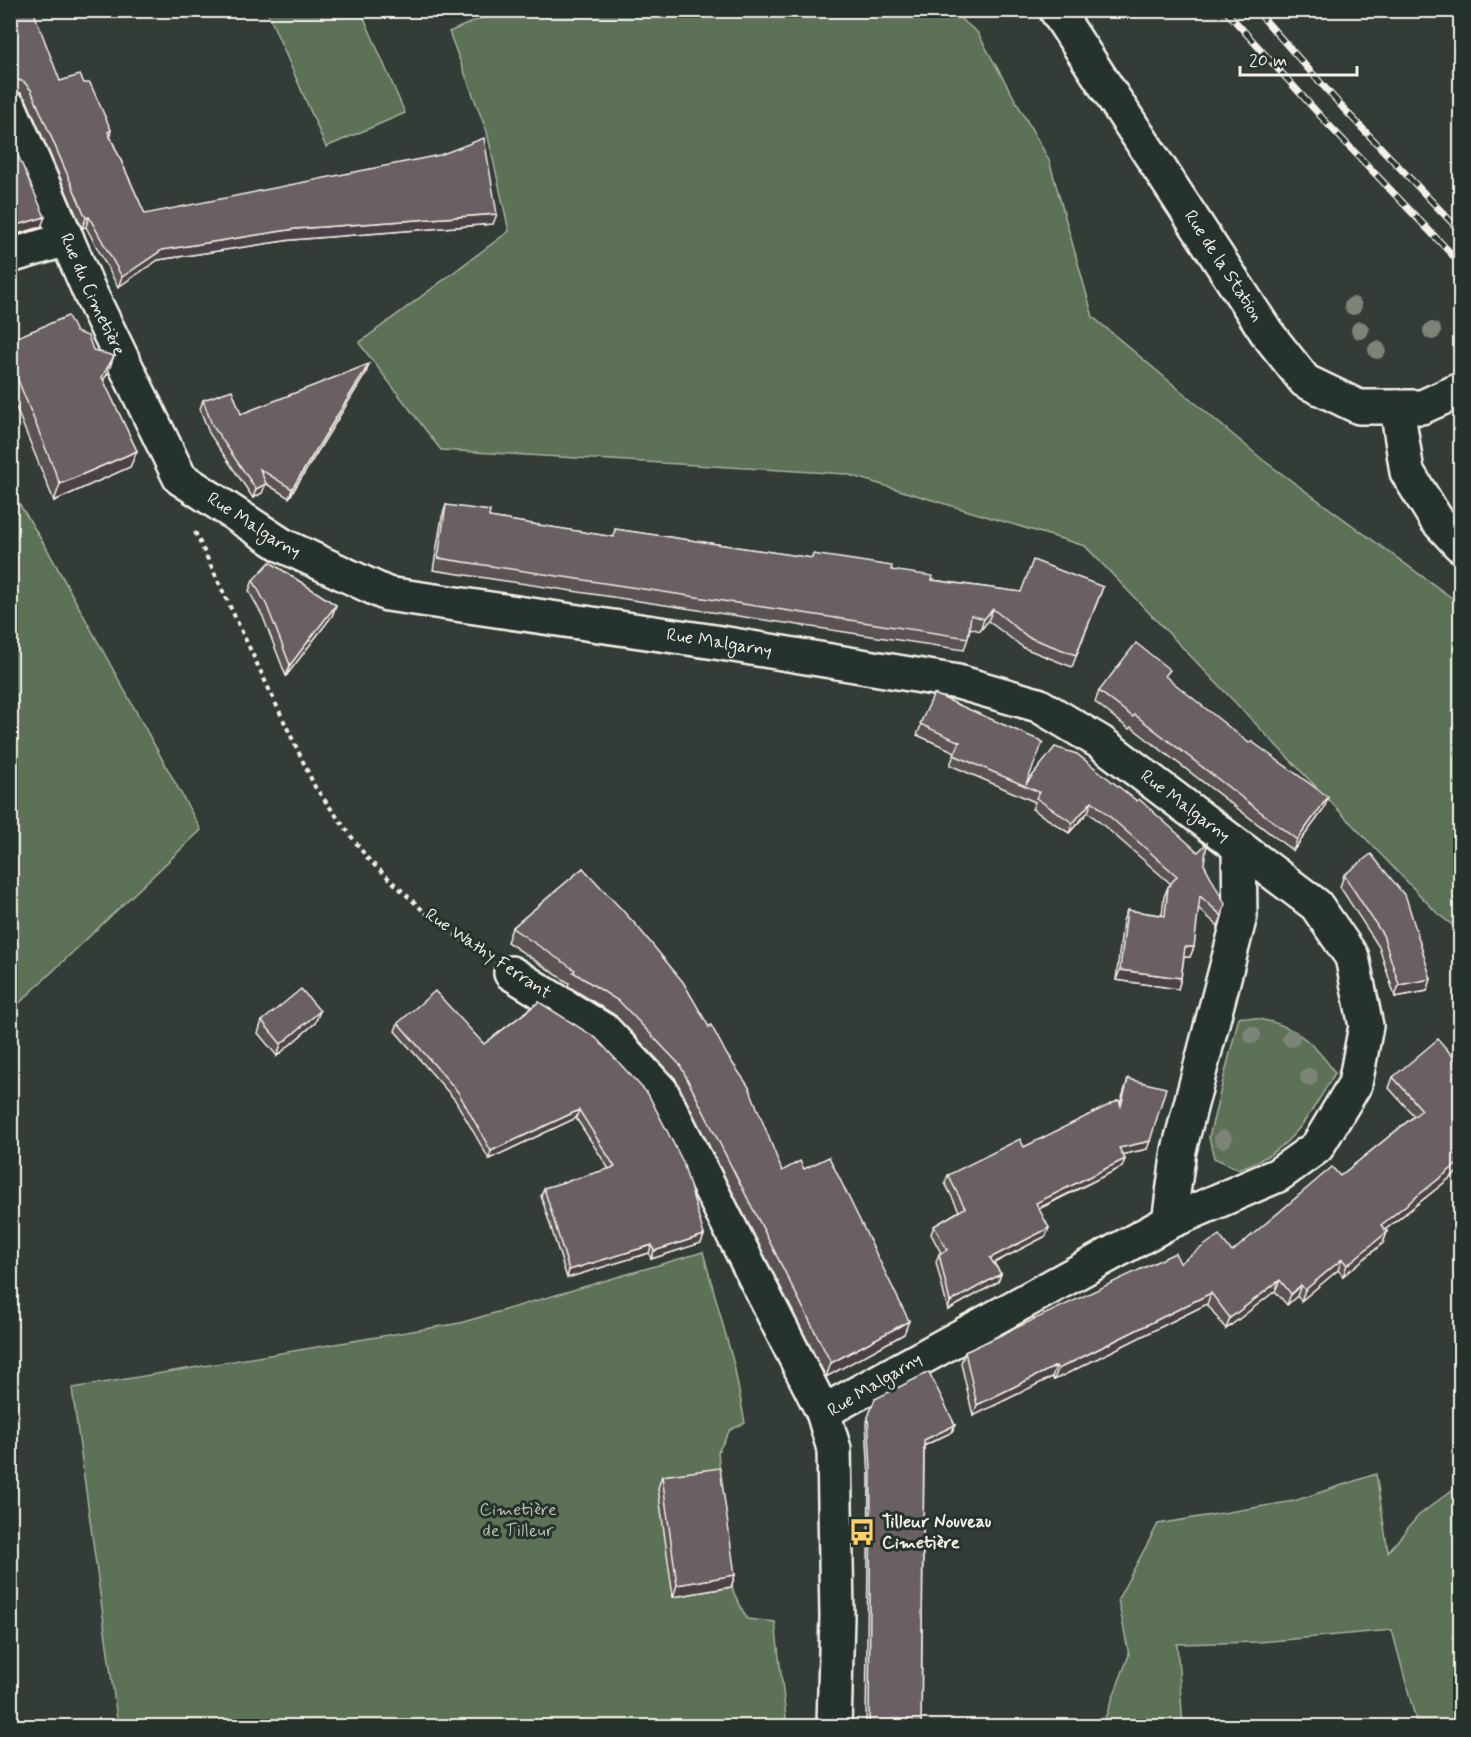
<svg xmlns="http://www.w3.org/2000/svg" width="1471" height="1737" viewBox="0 0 1471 1737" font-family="Mynerve,sans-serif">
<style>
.green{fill:#5c7155;stroke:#a8b19e;stroke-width:1.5}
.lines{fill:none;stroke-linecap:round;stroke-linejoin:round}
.minor-casing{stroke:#f4f1e8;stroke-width:38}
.path{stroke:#f4f1e8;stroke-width:4;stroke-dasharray:4.5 4.5;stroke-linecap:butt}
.minor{stroke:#26332d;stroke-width:33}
.rail-casing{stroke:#f4f1e8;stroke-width:7}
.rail{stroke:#26332d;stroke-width:4.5;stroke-dasharray:14;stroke-linecap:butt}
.tree{fill:#7c8478}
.wall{fill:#5c5255;stroke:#f4f1e8;stroke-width:1.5}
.shaded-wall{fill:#4b4245;stroke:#f4f1e8;stroke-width:1.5}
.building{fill:#6b5f63;stroke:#f4f1e8;stroke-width:1.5}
.labels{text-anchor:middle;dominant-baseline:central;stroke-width:6;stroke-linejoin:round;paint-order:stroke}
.street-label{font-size:18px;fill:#f4f1e8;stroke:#26332d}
.park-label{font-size:18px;fill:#b7bead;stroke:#26332d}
.poi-label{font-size:18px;font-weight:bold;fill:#f4f1e8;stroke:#26332d;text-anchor:start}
</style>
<rect width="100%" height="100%" fill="#343c38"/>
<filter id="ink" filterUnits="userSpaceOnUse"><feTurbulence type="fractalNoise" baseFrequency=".0167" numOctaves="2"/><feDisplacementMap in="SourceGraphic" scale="12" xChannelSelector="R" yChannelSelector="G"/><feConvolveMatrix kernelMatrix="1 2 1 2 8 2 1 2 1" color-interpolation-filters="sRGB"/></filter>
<g filter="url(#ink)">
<g class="green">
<polygon points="500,10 951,11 977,32 1049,160 1093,317 1263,460 1460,604 1460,931 1438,914 1085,546 846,474 441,450 359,343 509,231 487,132 449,32"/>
<polygon points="267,11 361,11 405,113 326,147"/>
<polygon points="11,490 47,549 201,830 11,1011"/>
<path d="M1239 1017C1285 1019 1310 1036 1335 1073 1308 1117 1291 1153 1238 1169L1214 1158 1209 1137Z"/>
<polygon points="703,1252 734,1365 745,1423 730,1430 718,1452 733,1591 747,1619 775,1622 787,1726 118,1726 72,1388 460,1323"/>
<polygon points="1376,1474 1388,1552 1418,1516 1460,1484 1460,1723 1416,1721 1392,1630 1259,1642 1177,1644 1183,1726 1102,1726 1129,1655 1118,1599 1158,1524 1294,1501"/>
</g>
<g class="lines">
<defs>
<g id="minor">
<path id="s1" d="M1056 10 1267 333 1305 381 1359 407H1422L1460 390"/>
<path id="s2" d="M10 108 91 295 180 478 282 545 387 594 715 642 958 682 1038 705 1100 742 1316 905 1352 957 1366 1026 1355 1084 1317 1147 1278 1175 1169 1222 823 1412"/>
<polyline points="10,256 67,239"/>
<polyline points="1397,407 1407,472 1436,519 1460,545"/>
<polyline points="511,973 605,1031 661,1091 823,1412 834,1449 837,1616 834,1726"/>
<polyline points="1169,1222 1179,1150 1240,916 1239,849"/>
</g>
</defs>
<use href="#minor" class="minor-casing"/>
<polyline class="path" points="195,532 315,787 368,859 431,918 483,954"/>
<use href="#minor" class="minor"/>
<defs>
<g id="rail">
<polyline points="1225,10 1325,121 1460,263"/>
<polyline points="1256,10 1343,108 1460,231"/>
</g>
</defs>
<use href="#rail" class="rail-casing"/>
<use href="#rail" class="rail"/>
</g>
<g class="tree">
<circle cx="1353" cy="306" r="9"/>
<circle cx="1360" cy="330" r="9"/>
<circle cx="1432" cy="331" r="9"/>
<circle cx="1377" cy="350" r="9"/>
<circle cx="1252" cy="1035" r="9"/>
<circle cx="1291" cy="1038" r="9"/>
<circle cx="1309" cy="1077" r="9"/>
<circle cx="1223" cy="1139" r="9"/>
</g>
<g class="wall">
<polygon points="10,10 60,81 84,83 111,130 110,136 145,214 493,224 291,240 158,260 118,287 86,227 82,228 27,101 21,93 12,89"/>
<polygon points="10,340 93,350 108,373 103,380 137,451 130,467 54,501 10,393"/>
<polygon points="366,373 289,498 265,483 262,493 253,498 209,433 200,409 203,400 241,414"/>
<polygon points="446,505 489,517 613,537 615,529 811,558 813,554 891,570 932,580 1021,592 1103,587 1072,667 1024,648 988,621 980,631 970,628 968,638 964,650 433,570 442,517"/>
<polygon points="253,580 336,605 332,616 286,676 263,617 249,591"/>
<polygon points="1167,678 1324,809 1293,851 1131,727 1129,729 1095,702 1099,691"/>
<polygon points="934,694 1027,784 1055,747 1204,864 1222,916 1218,926 1198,908 1194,947 1190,957 1184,957 1181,978 1178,989 1116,980 1123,921 1127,910 1162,915 1164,897 1168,887 1171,884 1088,812 1069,833 1032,809 1035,802 950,765 955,752 917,735"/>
<polygon points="583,868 782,1171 804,1169 904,1334 826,1377 675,1078 615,1015 568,986 569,983 507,942 512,928"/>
<polygon points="1344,875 1431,979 1427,991 1395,997 1379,947 1340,887"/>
<polygon points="539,1002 704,1235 701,1243 651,1259 649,1253 567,1278 541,1196 544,1188 609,1169 576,1118 489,1159 455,1100 395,1031 398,1023 484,1044"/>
<polygon points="320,1011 315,1023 277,1056 258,1033 262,1021"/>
<polygon points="1461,1066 1461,1171 1460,1170 1385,1230 1387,1232 1383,1243 1343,1276 1338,1270 1301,1301 1297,1296 1287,1305 1275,1291 1226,1329 1207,1304 1054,1380 1052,1377 973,1416 961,1363 965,1352 1180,1263 1232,1252 1340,1176 1414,1116 1389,1088 1393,1077"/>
<polygon points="1128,1079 1147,1149 1122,1155 1125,1159 1122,1167 1039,1209 1046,1236 994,1263 1001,1274 998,1282 948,1310 936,1262 939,1254 941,1253 931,1234 934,1226 959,1211 945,1183 948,1175 1024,1147 1120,1104"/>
<polygon points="875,1399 955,1425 952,1432 924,1446 921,1726 866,1726 869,1478 866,1424"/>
<polygon points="662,1476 735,1575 731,1587 673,1597 658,1488"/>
</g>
<g class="shaded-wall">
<polygon points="15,79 12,89 10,90 10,80"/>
<polygon points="497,214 493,224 291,240 158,260 118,287 122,277 162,250 295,229"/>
<polygon points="45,217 41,227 10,236 10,227"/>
<polygon points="89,217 86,227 82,228 86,218"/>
<polygon points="114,356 108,373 95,393 102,377"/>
<polygon points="369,364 366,373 289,498 292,489"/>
<polygon points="14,370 10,379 10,372"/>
<polygon points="137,451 130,467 54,501 60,484"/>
<polygon points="266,484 262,493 253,498 256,489"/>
<polygon points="336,605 332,616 286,676 290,665"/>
<polygon points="993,609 988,621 980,631 984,619"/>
<polygon points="1328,797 1324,809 1293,851 1297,840"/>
<polygon points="1092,801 1088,812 1069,833 1073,823"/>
<polygon points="1185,947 1194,947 1190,957 1182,957"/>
<polygon points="1120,970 1181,978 1178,989 1116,980"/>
<polygon points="1431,979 1427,991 1395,997 1399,985"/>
<polygon points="320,1011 315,1023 277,1056 281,1044"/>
<polygon points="579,1110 576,1118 489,1159 491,1151"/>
<polygon points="1150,1141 1147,1149 1116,1156 1119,1148"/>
<polygon points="1125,1159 1122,1167 1033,1211 1036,1203"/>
<polygon points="1461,1161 1460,1170 1377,1236 1381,1225"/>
<polygon points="1049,1228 1046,1236 988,1266 990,1258"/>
<polygon points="1387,1232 1383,1243 1343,1276 1347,1265"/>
<polygon points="704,1235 701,1243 651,1259 654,1251"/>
<polygon points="652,1245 649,1253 567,1278 569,1270"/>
<polygon points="1342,1259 1338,1270 1301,1301 1305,1290"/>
<polygon points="1001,1274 998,1282 948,1310 950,1302"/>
<polygon points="1280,1280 1275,1291 1226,1329 1230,1318"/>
<polygon points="1301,1285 1297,1296 1287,1305 1291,1294"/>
<polygon points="1211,1293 1207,1304 1054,1380 1058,1369"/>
<polygon points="909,1321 904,1334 826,1377 831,1363"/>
<polygon points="1056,1366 1052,1377 973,1416 977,1405"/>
<polygon points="955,1425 952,1432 921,1447 924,1440"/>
<polygon points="735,1575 731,1587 673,1597 677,1585"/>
</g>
<g class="building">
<polygon points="10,10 33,10 60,81 80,75 84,83 90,83 111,130 108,132 145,214 440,155 484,138 497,214 295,229 162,250 122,277 89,217 86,218 31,90 24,82 15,79 10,80"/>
<polygon points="10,137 45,217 10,227"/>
<polygon points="68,316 76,332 88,336 93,350 114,356 102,377 137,451 60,484 14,370 10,372 10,340"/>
<polygon points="369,364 292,489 260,469 266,484 256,489 212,425 203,400 232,390 241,414"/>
<polygon points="446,505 490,511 489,517 614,537 615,529 812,558 813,554 853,560 892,566 891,570 933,576 932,580 1021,592 1033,560 1103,587 1076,655 1028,637 993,609 984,619 971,615 968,638 438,558"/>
<polygon points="270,562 336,605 290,665 267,606 253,580"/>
<polygon points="1136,643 1170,670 1165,676 1249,743 1251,741 1328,797 1297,840 1135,715 1133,717 1099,691"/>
<polygon points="934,694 1043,742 1026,784 1055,747 1077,754 1137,801 1139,799 1198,852 1207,843 1204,864 1225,904 1222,916 1200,896 1194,947 1185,947 1181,978 1120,970 1127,910 1165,916 1168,887 1177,876 1092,801 1073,823 1036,798 1039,792 954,755 960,742 920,724"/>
<polygon points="1371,854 1406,897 1431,979 1399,985 1383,935 1344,875"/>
<polygon points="583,868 637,926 683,982 709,1027 711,1025 727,1055 749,1087 782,1171 800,1161 804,1169 829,1157 909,1321 831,1363 680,1065 620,1002 573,972 575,970 512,928"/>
<polygon points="301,989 320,1011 281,1044 262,1021"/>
<polygon points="435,991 484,1044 539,1002 596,1038 648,1094 683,1162 704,1235 654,1251 652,1245 569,1270 544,1188 615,1167 579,1110 491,1151 458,1092 398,1023"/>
<polygon points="1438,1039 1461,1066 1461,1161 1381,1225 1387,1232 1347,1265 1342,1259 1305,1290 1301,1285 1291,1294 1280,1280 1230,1318 1211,1293 1058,1369 1056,1366 977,1405 965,1352 1175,1253 1180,1263 1219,1235 1232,1252 1332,1167 1340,1176 1422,1110 1393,1077"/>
<polygon points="1128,1079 1166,1088 1150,1141 1119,1148 1125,1159 1036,1203 1049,1228 990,1258 1001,1274 950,1302 939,1254 947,1250 934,1226 965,1208 948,1175 1020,1139 1024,1147 1119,1100 1121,1106"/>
<polygon points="929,1372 955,1425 924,1440 921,1726 869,1726 871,1470 868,1417 875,1399"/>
<polygon points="720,1468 735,1575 677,1585 662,1476"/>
</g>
</g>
<defs>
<symbol id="bus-bare" viewBox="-9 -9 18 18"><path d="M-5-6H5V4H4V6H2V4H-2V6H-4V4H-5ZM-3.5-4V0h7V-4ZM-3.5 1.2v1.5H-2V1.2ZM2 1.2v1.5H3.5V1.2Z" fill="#ffd166" stroke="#26332d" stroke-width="2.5" paint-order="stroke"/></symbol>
</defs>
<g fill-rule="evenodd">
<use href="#bus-bare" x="843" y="1513" width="38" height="38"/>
</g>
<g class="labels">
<g class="street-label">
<text stroke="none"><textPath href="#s1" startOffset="306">Rue de la Station</textPath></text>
<text stroke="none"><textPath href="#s2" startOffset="204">Rue du Cimetière</textPath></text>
<text stroke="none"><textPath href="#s2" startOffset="495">Rue Malgarny</textPath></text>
<text stroke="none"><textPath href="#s2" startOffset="981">Rue Malgarny</textPath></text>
<text stroke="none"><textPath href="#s2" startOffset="1485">Rue Malgarny</textPath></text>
<text transform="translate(488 954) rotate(34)">Rue Wathy Ferrant</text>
<text transform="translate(875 1385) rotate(-31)">Rue Malgarny</text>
</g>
<g class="park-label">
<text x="518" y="1510">Cimetière<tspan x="518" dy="21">de Tilleur</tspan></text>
</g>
<g class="poi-label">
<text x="882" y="1522">Tilleur Nouveau<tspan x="882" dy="21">Cimetière</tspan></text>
</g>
</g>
<rect width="1471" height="1737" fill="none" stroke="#26332d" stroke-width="36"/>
<rect x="18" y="18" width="1435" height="1701" fill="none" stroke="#f4f1e8" stroke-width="2" filter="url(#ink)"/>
<path d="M1240 66v9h117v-9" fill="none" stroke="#f4f1e8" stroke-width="3"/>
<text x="1249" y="66" font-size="18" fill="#f4f1e8" stroke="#26332d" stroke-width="4.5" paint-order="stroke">20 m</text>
</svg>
